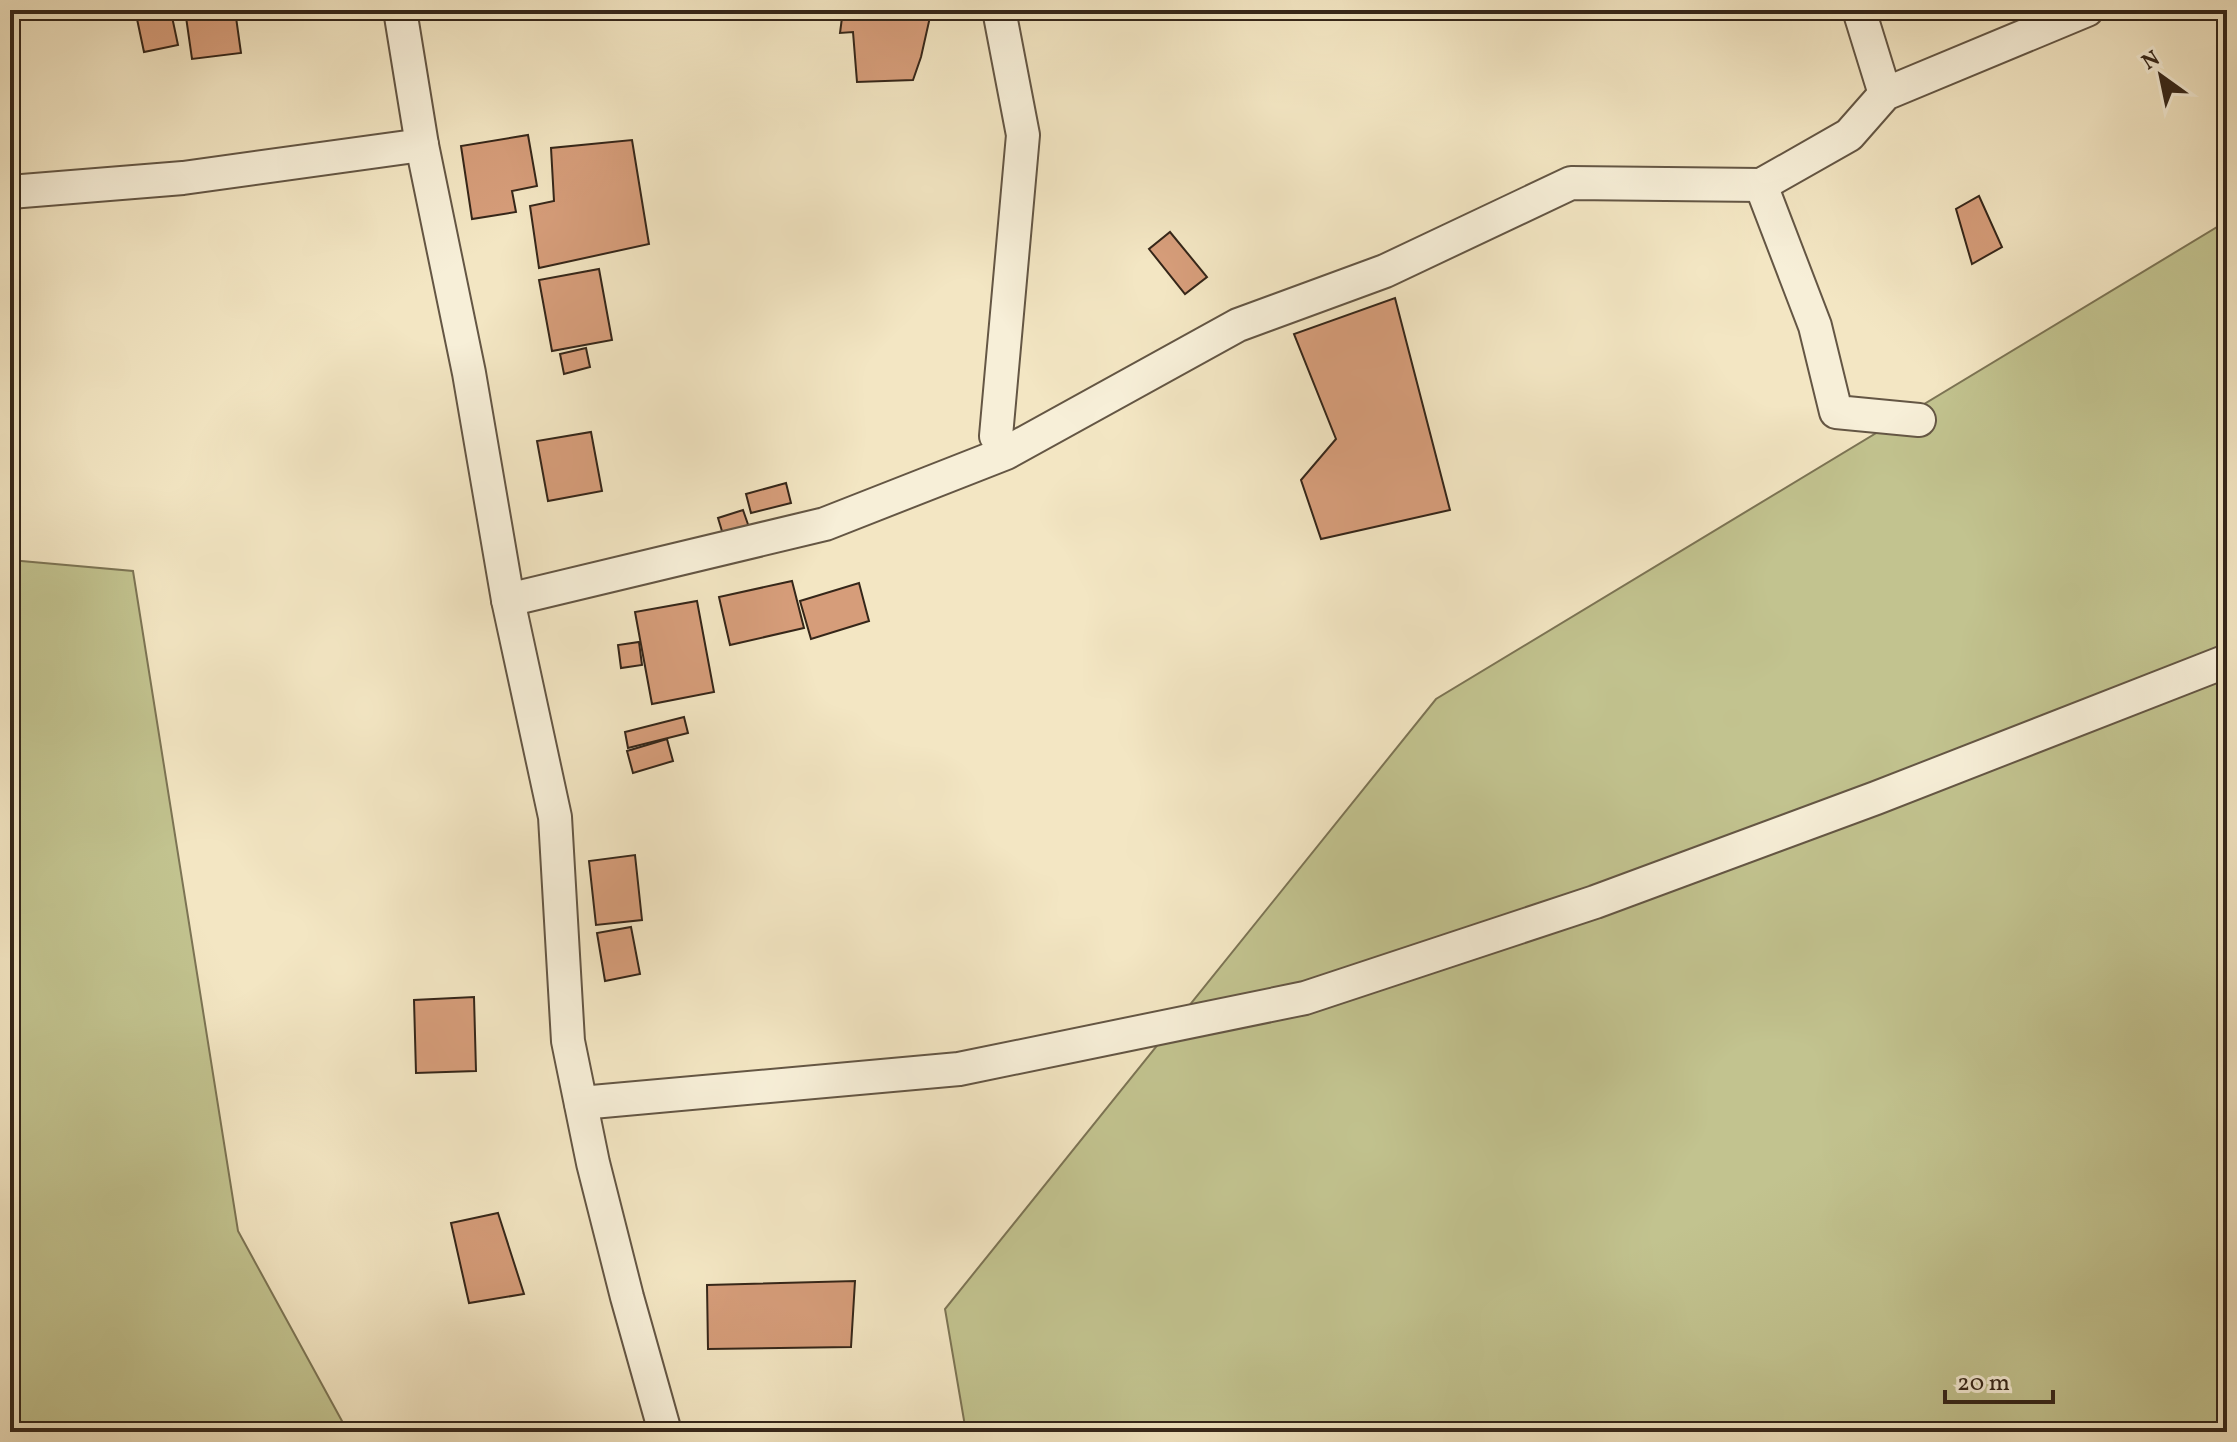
<svg xmlns="http://www.w3.org/2000/svg" width="2237" height="1442" viewBox="0 0 2237 1442" font-family="Vollkorn,serif">
<style>
.green{fill:#c2c38f;stroke:#7c7454;stroke-width:2}
.building{fill:#d69d7a;stroke:#352619;stroke-width:2}
.lines{fill:none;stroke-linecap:round;stroke-linejoin:round}
.street-casing{stroke:#645644;stroke-width:36}
.street{stroke:#f7efd8;stroke-width:32}
</style>
<rect width="100%" height="100%" fill="#f3e6c3"/>
<filter id="stains"><feTurbulence type="fractalNoise" baseFrequency=".0025" numOctaves="4"/><feColorMatrix values="0 0 0 0 .2 0 0 0 0 .09 0 0 0 0 .02 0 0 0 .5 -.17"/></filter>
<radialGradient id="worn" r=".72"><stop offset=".6" stop-color="#630" stop-opacity="0"/><stop offset="1" stop-color="#630" stop-opacity=".3"/></radialGradient>
<g class="green">
<polygon points="2227,221 2227,1432 966,1432 945,1309 1436,699"/>
<polygon points="10,560 133,571 238,1231 348,1432 10,1432"/>
</g>
<g class="building">
<polygon points="185,10 235,10 241,53 192,59"/>
<polygon points="843,10 925,10 930,17 921,57 913,80 857,82 853,32 840,33"/>
<polygon points="171,12 178,45 144,52 137,19"/>
<polygon points="528,135 537,186 512,191 516,212 472,219 461,146"/>
<polygon points="632,140 649,244 539,268 530,206 554,201 551,148"/>
<polygon points="1979,196 2002,247 1972,264 1956,209"/>
<polygon points="1170,232 1207,277 1185,294 1149,249"/>
<polygon points="599,269 612,340 552,351 539,280"/>
<polygon points="1395,298 1450,510 1321,539 1301,480 1336,439 1294,334"/>
<polygon points="586,348 590,367 564,374 560,354"/>
<polygon points="591,432 602,491 548,501 537,441"/>
<polygon points="786,483 791,503 751,513 746,494"/>
<polygon points="743,510 751,533 725,541 718,518"/>
<polygon points="792,581 804,628 730,645 719,597"/>
<polygon points="859,583 869,621 811,639 800,601"/>
<polygon points="697,601 714,692 652,704 635,612"/>
<polygon points="639,642 642,665 621,668 618,645"/>
<polygon points="684,717 688,733 628,748 625,732"/>
<polygon points="667,739 673,761 633,773 627,751"/>
<polygon points="635,855 642,920 596,925 589,861"/>
<polygon points="631,927 640,974 605,981 597,933"/>
<polygon points="474,997 476,1071 416,1073 414,1000"/>
<polygon points="498,1213 524,1294 469,1303 451,1223"/>
<polygon points="855,1281 851,1347 708,1349 707,1285"/>
</g>
<g class="lines">
<defs>
<g id="street">
<polyline points="400,10 422,145 469,373 508,600 555,817 568,1041 593,1163 627,1297 665,1432"/>
<polyline points="1859,10 1885,94"/>
<polyline points="1761,185 1815,326 1836,412 1919,420"/>
<polyline points="10,192 183,178 422,145"/>
<polyline points="996,436 1023,135 999,10"/>
<polyline points="508,600 825,524 1006,453 1238,325 1385,271 1571,183 1761,185 1849,135 1885,94 2087,10"/>
<polyline points="581,1103 959,1069 1305,998 1595,902 1876,798 2227,661"/>
</g>
</defs>
<use href="#street" class="street-casing"/>
<use href="#street" class="street"/>
</g>
<rect width="2237" height="1442" fill="none" stroke="#f3e6c3" stroke-width="40"/>
<rect x="12" y="12" width="2213" height="1418" fill="none" stroke="#352619" stroke-width="4"/>
<rect x="20" y="20" width="2197" height="1402" fill="none" stroke="#352619" stroke-width="2"/>
<g transform="translate(2161 76) rotate(327)" stroke="#f7efd8" stroke-width="6" paint-order="stroke">
<path d="M0-6L14 30L0 20L-14 30Z" fill="#352619"/>
<text y="-12" font-size="22" font-weight="bold" text-anchor="middle" fill="#352619">N</text>
</g>
<path d="M1945 1390v12h108v-12" fill="none" stroke="#352619" stroke-width="4"/>
<text x="1957" y="1390" font-size="24" fill="#352619" stroke="#f7efd8" stroke-width="6" paint-order="stroke">20 m</text>
<rect width="100%" height="100%" filter="url(#stains)"/>
<rect width="100%" height="100%" fill="url(#worn)"/>
</svg>
